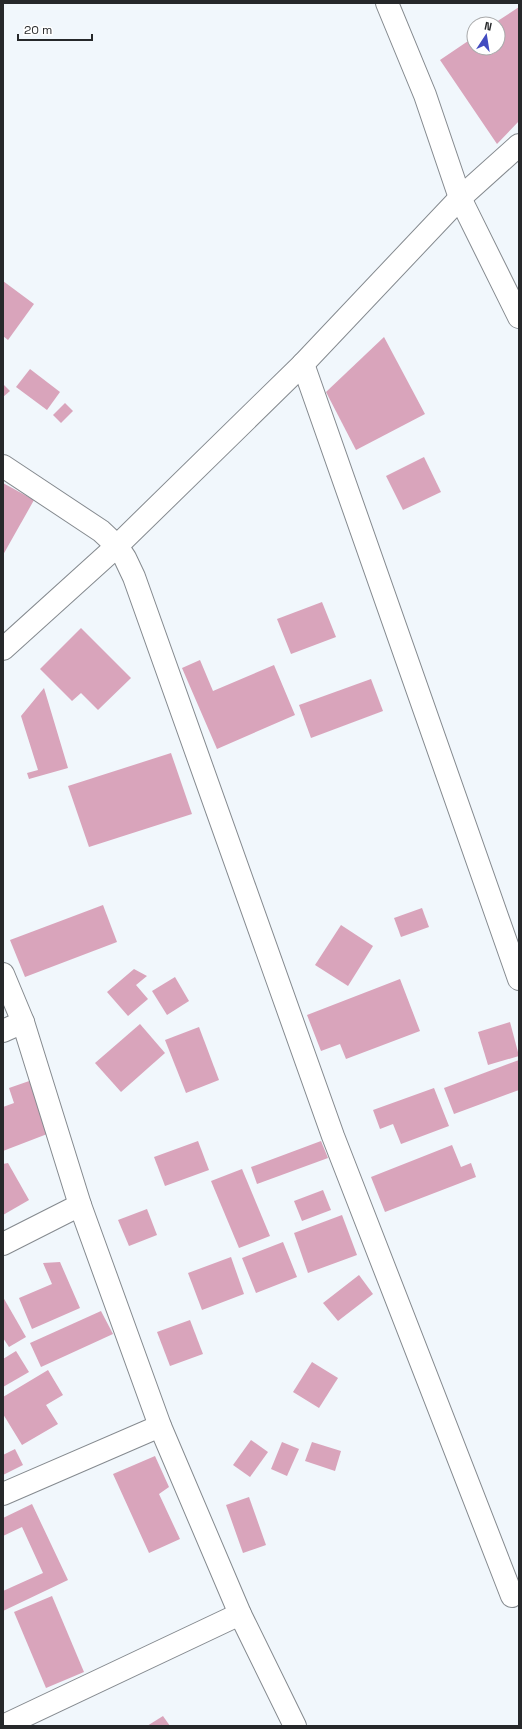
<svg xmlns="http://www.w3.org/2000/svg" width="522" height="1729" viewBox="0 0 522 1729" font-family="'Space Grotesk',sans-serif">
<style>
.building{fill:#d9a4bb}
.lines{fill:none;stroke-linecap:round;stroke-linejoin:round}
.minor-casing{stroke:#858a8f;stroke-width:24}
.minor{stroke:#fff;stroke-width:22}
</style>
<rect width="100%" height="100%" fill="#f1f7fc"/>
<g class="building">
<polygon points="519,7 519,121 497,144 440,60 474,37 474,48 498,48 498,24 493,24"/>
<polygon points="3,281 34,304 8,340 3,336"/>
<polygon points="384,337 425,414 356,450 326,392"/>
<polygon points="30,369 60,392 47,410 16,387"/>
<polygon points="3,384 10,391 3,397"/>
<polygon points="65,403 73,411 61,423 53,415"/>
<polygon points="424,457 441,492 403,510 386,476"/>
<polygon points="3,483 34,500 3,555"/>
<polygon points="322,602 336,637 291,654 277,619"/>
<polygon points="81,628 131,678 98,710 81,693 72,701 40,669"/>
<polygon points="200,660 213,691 274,665 295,715 217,749 182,668"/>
<polygon points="371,679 383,711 311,738 299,705"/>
<polygon points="44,688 68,768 29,779 27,773 38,770 21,716"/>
<polygon points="171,753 192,814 89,847 68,786"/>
<polygon points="103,905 117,942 25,977 10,940"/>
<polygon points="422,908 429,927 401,937 394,918"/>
<polygon points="341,925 373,946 348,986 315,965"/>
<polygon points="134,969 147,976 136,985 148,999 128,1016 107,992"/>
<polygon points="175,977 189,1001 167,1015 152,991"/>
<polygon points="400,979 420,1031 346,1059 340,1044 321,1051 307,1015"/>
<polygon points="510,1022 519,1056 488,1065 478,1032"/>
<polygon points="140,1024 165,1053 121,1092 95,1063"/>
<polygon points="199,1027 219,1080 186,1093 165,1040"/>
<polygon points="519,1060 519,1090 454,1114 444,1088"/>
<polygon points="35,1079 55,1131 3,1151 3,1107 14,1103 9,1088"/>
<polygon points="434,1088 449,1126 401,1144 393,1124 380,1129 373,1110"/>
<polygon points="198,1141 209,1170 165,1186 154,1157"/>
<polygon points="321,1141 328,1158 257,1184 251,1167"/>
<polygon points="452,1145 461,1167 471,1163 476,1177 385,1212 371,1177"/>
<polygon points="8,1163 29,1200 3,1215 3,1164"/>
<polygon points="242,1169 270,1236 239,1248 211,1181"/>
<polygon points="323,1190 331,1210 302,1221 294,1201"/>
<polygon points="147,1209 157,1235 129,1246 118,1220"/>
<polygon points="342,1215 357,1255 308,1273 294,1233"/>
<polygon points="283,1242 297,1277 256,1293 242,1258"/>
<polygon points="231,1257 244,1294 202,1310 188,1273"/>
<polygon points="60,1262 80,1308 32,1329 19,1298 52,1284 43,1263"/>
<polygon points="359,1275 373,1294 338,1321 323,1303"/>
<polygon points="3,1297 26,1337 9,1347 3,1338"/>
<polygon points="101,1311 113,1334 41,1367 30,1343"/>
<polygon points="190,1320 203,1354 170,1366 157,1332"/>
<polygon points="16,1351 29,1372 3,1387 3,1359"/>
<polygon points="312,1362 338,1378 319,1408 293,1392"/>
<polygon points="48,1370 63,1395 46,1405 58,1424 22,1445 3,1414 3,1397"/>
<polygon points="251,1440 268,1452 250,1477 233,1465"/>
<polygon points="282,1442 299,1449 287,1476 271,1469"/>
<polygon points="312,1442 341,1451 335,1471 305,1461"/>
<polygon points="15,1449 23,1465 3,1475 3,1455"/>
<polygon points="155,1456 169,1487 159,1494 180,1539 149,1553 113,1474"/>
<polygon points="249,1497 266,1545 243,1553 226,1505"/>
<polygon points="32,1504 68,1580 3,1611 3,1591 43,1573 22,1527 3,1536 3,1518"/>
<polygon points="52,1596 84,1672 46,1688 14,1612"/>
<polygon points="163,1716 170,1726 147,1726"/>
</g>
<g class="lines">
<defs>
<g id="minor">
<polyline points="387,3 425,95 460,198 519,317"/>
<polyline points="303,364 519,979"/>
<polyline points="3,466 101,531 117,546 125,558 134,577 333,1136 512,1596"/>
<polyline points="3,649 117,546 303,364 460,198 519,145"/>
<polyline points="3,974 23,1022 80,1205 160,1426 240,1614 295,1726"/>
<polyline points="3,1031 23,1022"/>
<polyline points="3,1244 80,1205"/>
<polyline points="3,1494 160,1426"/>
<polyline points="3,1726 240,1614"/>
</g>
</defs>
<use href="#minor" class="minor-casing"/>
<use href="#minor" class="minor"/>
</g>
<rect width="522" height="1729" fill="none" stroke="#26282a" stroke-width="8"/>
<g transform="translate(486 36) rotate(12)"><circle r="19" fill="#ffffff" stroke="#a8a9aa"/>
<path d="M0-3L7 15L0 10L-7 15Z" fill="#424bc0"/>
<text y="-6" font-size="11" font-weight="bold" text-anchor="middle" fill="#26282a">N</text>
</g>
<path d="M18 34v6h74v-6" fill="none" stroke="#26282a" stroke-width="2"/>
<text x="24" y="34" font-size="12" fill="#26282a" stroke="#ffffff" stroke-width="3" paint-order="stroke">20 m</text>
</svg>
